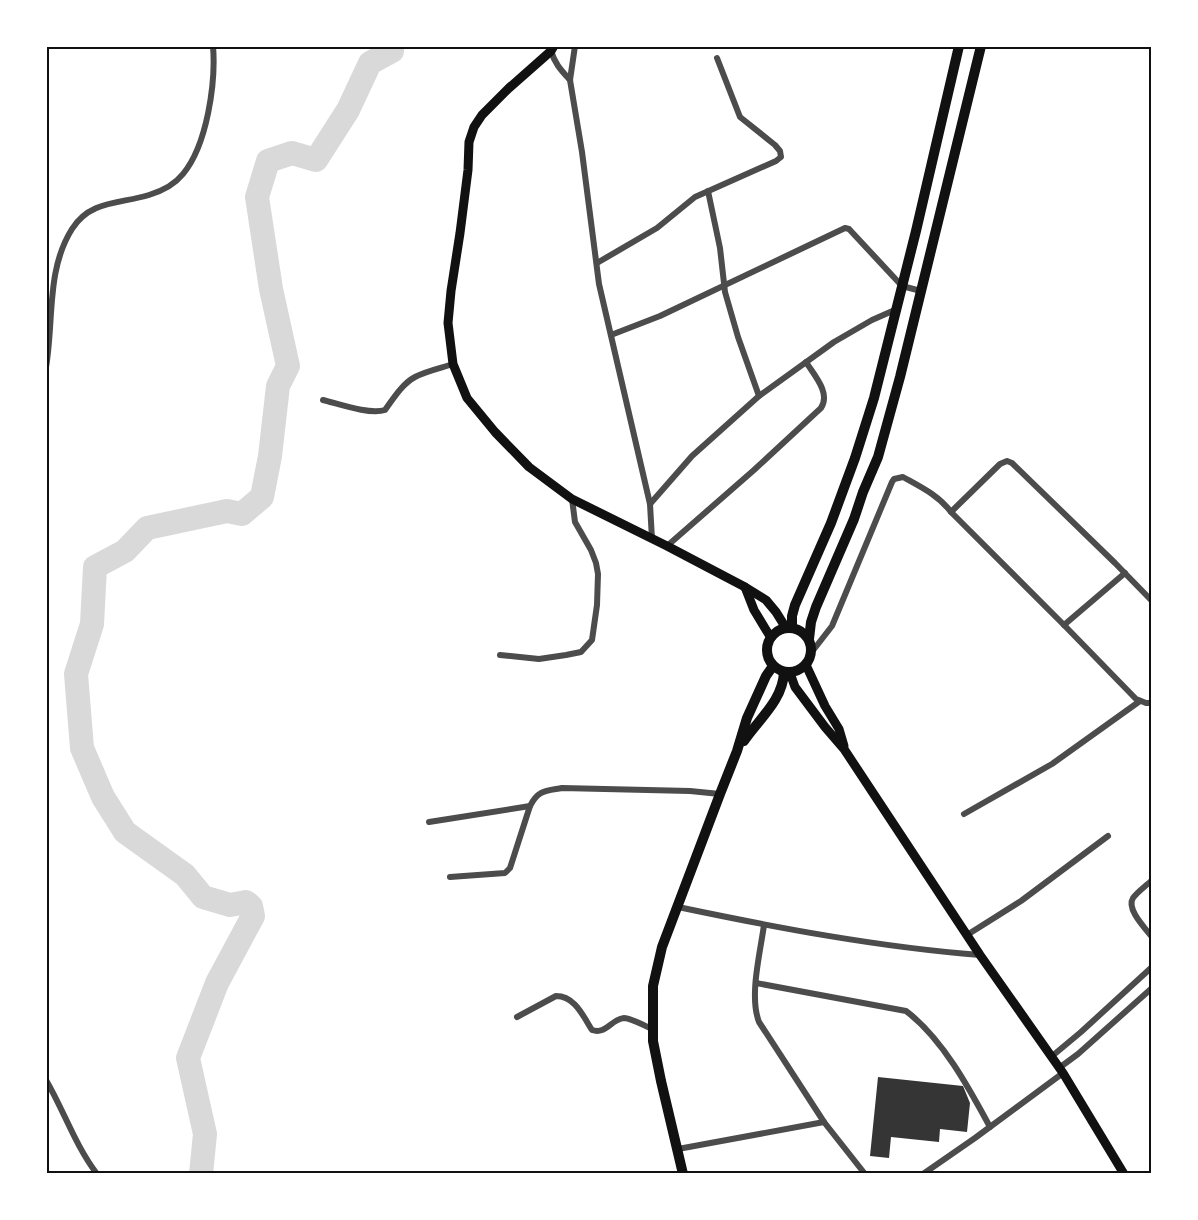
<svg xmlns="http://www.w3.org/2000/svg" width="1198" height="1220" viewBox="0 0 1198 1220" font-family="Helvetica,sans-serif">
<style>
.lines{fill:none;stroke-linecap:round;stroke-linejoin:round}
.river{stroke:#d9d9d9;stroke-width:24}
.building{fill:#353535}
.minor{stroke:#4c4c4c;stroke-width:6}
.secondary{stroke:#111;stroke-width:9}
.primary{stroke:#111;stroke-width:10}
.neatline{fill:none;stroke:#111;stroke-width:2}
</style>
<rect width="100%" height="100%" fill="#fff"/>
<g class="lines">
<polyline class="river" points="201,1174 205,1134 188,1058 217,983 253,916 251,906 246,902 230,905 203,897 185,875 125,832 103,797 82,748 76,674 92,624 95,567 125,551 147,528 227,511 242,514 262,497 270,456 278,386 288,366 271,289 257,197 268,161 292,153 316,160 348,110 370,63 392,51 392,46"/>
</g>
<polygon class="building" points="878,1077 963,1086 970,1103 967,1132 940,1129 939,1142 891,1137 889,1158 870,1156"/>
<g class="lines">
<g class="minor">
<polyline points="575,46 570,80 582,152 599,284 650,504 652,539"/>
<path d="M551 51C555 64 561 70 570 80"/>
<polyline points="708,191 720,248 725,292 738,337 759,396"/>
<polyline points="597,263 657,228 695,197 776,161 781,157 780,151 775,145 740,117 717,58"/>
<polyline points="611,335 660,316 845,228 849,229 902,286 921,291"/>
<path d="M46 367C54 321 46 270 72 229 90 200 120 204 149 195 162 191 175 184 183 174 207 145 216 83 213 46"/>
<path d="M323 400C339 404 370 415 385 410 393 399 402 384 415 377 426 371 441 368 453 364"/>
<polyline points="650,504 692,456 759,396 834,342 872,320 897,309"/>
<polyline points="951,512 1000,464 1007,461 1012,463 1115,563 1152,601"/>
<path d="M667 546 754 470 821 408C831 393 814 375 806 362"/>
<polyline points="1064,625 1125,573"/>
<path d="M811 653 832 626 892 482 894 479 903 477C921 487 938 495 951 512L1064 625 1136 699 1146 703H1152"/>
<polyline points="500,655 539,659 566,655 581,652 592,640 597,605 598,574 596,563 591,550 575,522 572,499"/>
<polyline points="964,814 1052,764 1140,701"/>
<polyline points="429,822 530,806"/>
<path d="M450 877 505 873 510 868 530 806C538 790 545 791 562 788L690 791 720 794"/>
<path d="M1152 880C1146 886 1138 891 1133 898 1126 909 1145 928 1152 937"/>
<path d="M678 907C778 928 878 947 980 955"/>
<path d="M764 925C760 954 749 996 759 1022L824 1122 865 1174"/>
<polyline points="967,935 1021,901 1108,836"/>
<path d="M756 983 906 1011C942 1038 969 1088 990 1127"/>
<path d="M517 1017 556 996C575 996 583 1016 592 1030 606 1035 611 1019 624 1018 631 1018 645 1026 652 1029"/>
<polyline points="1051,1057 1081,1032 1152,967"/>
<polyline points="1059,1068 1078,1054 1152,988"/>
<path d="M46 1080C64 1111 75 1145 97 1174"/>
<polyline points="678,1149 824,1122"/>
<polyline points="923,1174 975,1138 1063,1073"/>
</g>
<g class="secondary">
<polyline points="554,46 551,51 509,88 482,115 474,127 469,142 468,170 460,233 451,291 448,323 453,364 467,398 495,432 529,467 572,499 667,546 745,587 766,600 776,612 786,628"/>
<polyline points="745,587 754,610 771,638"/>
<polyline points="806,665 825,706 839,729 844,746"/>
<polyline points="790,673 795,687 825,727 844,749 980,955 1063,1073 1124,1174"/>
</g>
<g class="primary">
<circle cx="789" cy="650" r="22"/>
<polyline points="792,628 792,616 795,605 831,523 855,458 874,398 916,231 959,46"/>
<polyline points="809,639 811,622 816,607 854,519 863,492 878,457 900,377 981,46"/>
<path d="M744 741C759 719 783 700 784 672"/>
<polyline points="683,1174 661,1081 653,1041 653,986 662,947 720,794 737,751 747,718 766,676 773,666"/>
</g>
</g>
<rect width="1198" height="1220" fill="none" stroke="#ffffff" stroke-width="96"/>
<rect x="48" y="48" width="1102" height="1124" class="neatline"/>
</svg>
